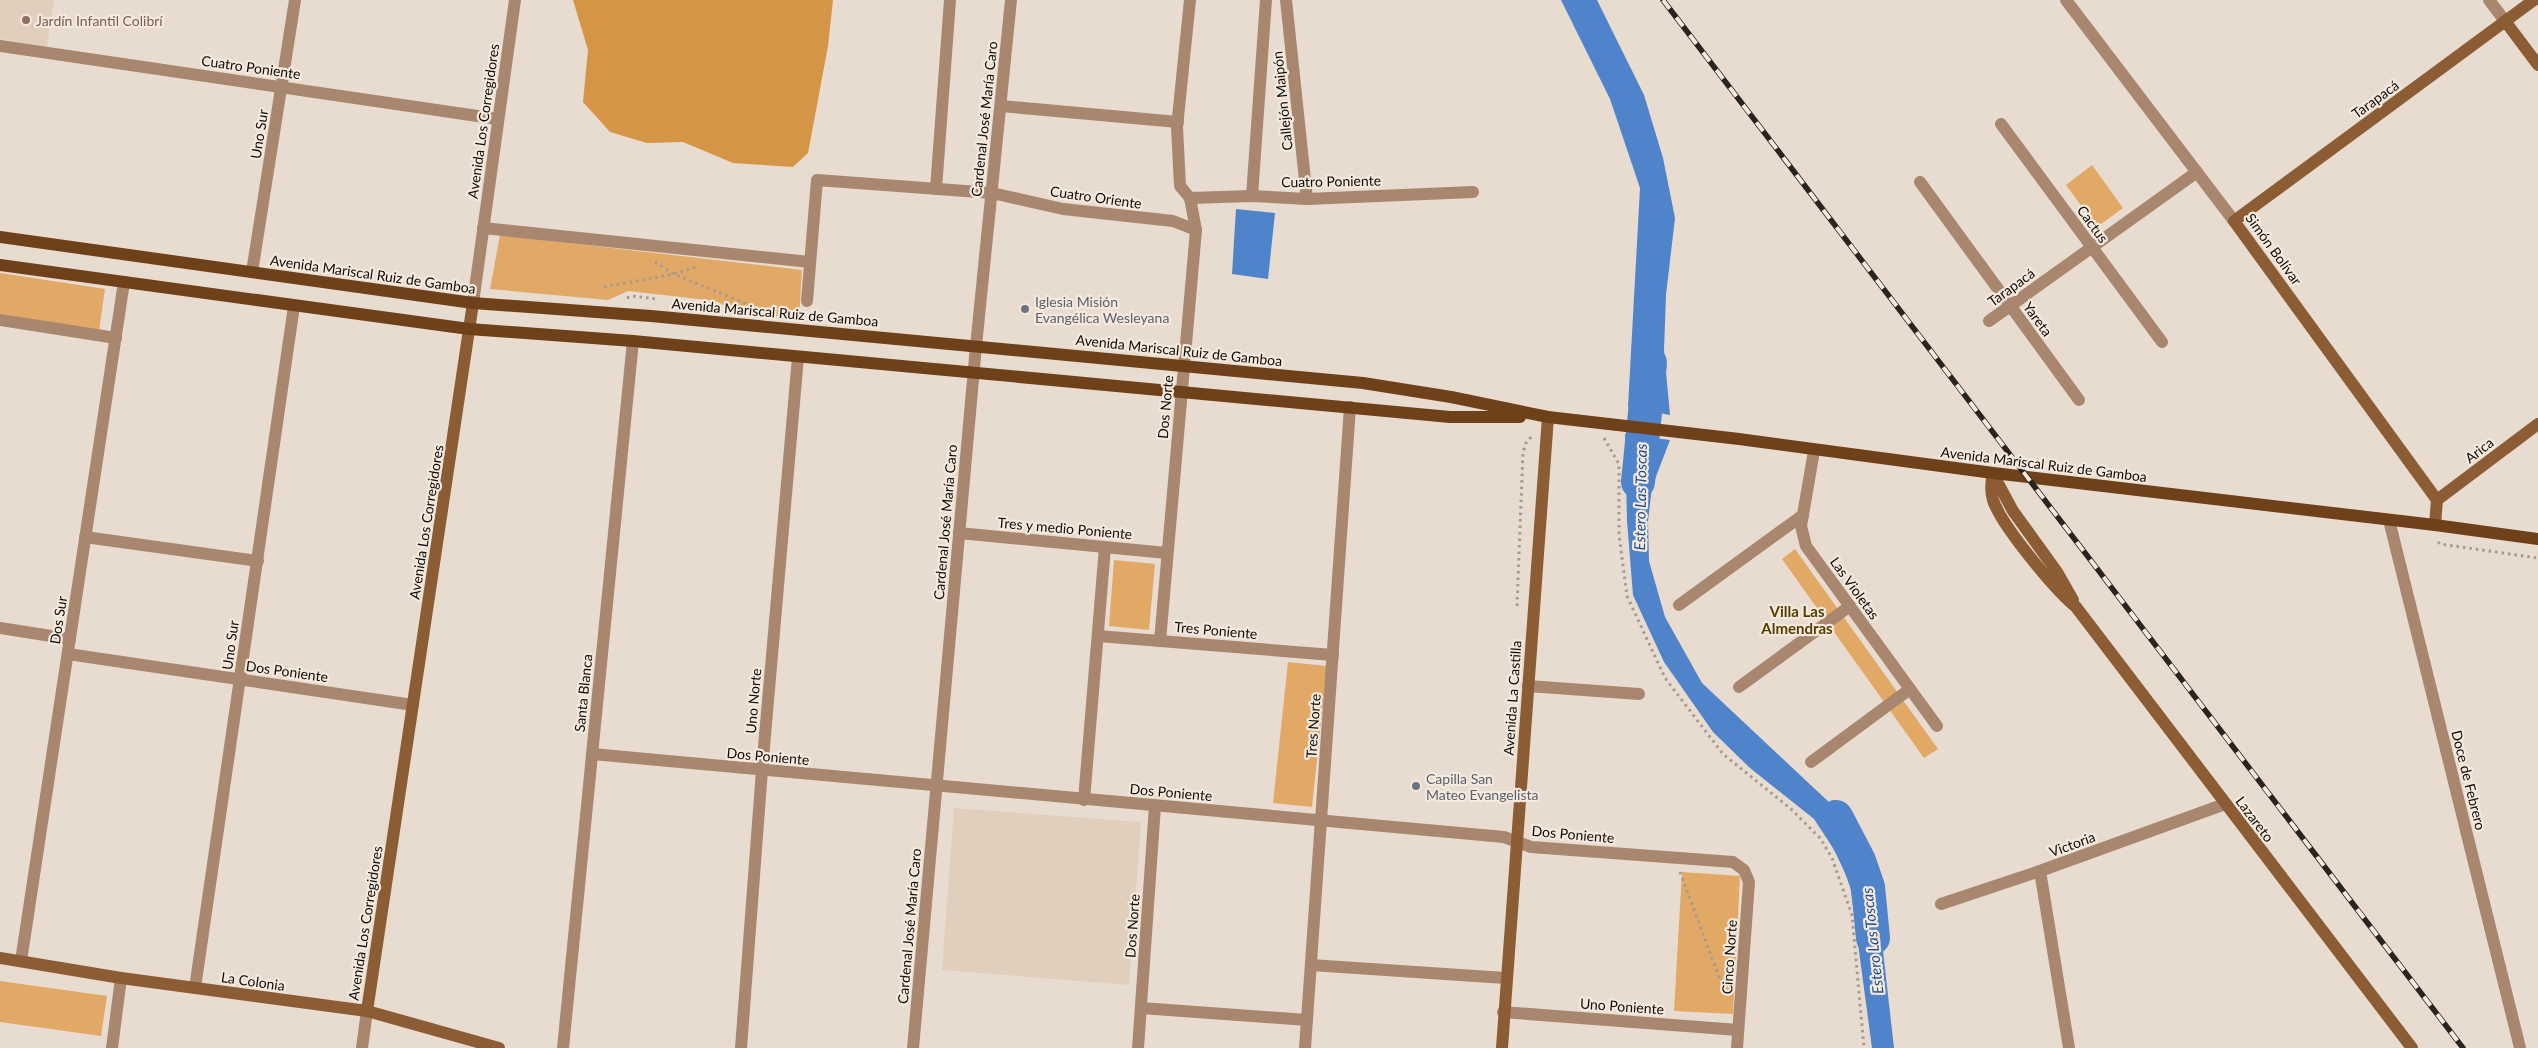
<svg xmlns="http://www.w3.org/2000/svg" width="2538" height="1048" viewBox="0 0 2538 1048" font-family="Lato,sans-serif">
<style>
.built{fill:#e0cfbd}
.green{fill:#e2a866}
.forest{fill:#d59546}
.water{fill:#4f84cb}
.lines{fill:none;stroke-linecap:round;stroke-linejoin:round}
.river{stroke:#4f84cb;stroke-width:34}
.path{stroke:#a39a90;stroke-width:3;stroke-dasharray:2.5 4;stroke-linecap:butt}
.street{stroke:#a9876e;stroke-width:12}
.secondary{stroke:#8c5c35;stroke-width:12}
.primary{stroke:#6f411a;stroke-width:12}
.rail-casing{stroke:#29241f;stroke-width:5.5}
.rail{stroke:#f5e9dd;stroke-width:4;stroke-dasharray:11;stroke-linecap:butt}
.education-dot{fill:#8d6e63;stroke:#f5e9dd;stroke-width:2}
.worship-dot{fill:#6b7280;stroke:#f5e9dd;stroke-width:2}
.labels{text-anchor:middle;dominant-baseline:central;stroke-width:4.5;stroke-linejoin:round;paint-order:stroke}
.education-label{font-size:14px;fill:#785e54;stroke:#f5e9dd;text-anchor:start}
.street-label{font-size:14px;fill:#0f0b07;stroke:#f5e9dd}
.worship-label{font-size:14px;fill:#5b616d;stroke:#f5e9dd;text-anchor:start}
.water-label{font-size:15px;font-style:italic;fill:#184d8e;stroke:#f5e9dd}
.neighbourhood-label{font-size:15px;font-weight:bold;fill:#534000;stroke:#f5e9dd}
</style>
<rect width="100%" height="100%" fill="#e8dcd0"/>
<g class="built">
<polygon points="0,0 54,0 47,47 0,39"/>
<polygon points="954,808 1141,822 1129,985 942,970"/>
</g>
<g class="green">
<polygon points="2092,165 2123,208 2097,227 2066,185"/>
<polygon points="500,235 802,270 799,319 735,312 716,301 628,291 608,300 490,289"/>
<polygon points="0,273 105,289 99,331 0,314"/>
<polygon points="1795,549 1938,749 1924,758 1782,559"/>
<polygon points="1114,560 1155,564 1149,630 1109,626"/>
<polygon points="1288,662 1327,666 1312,807 1273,803"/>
<polygon points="1682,872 1740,876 1733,1014 1674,1011"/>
<polygon points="0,981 107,996 101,1036 0,1022"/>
</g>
<polygon class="forest" points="573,0 833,0 828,46 808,153 793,167 733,163 683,142 647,143 610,132 583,102 588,50"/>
<g class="water">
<polygon points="1561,0 1597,0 1644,95 1663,158 1675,218 1666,295 1664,350 1670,415 1628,407 1640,188 1610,99"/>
<polygon points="1236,209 1275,213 1268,279 1232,274"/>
<polygon points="1625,434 1670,440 1652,487 1648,521 1649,561 1665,617 1702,683 1832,805 1853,842 1881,933 1894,1048 1872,1048 1850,884 1835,851 1814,819 1750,768 1713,732 1664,662 1633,595 1627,521"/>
</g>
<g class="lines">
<g class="river">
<polyline points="1638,482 1650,363"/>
<polyline points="1836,817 1859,861 1868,887 1873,938"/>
</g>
<g class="path">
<polyline points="655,262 674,274 749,305"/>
<polyline points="604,287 674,274 696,267"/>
<polyline points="627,298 632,296 656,299"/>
<polyline points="1604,438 1619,464 1619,535 1627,596 1665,678 1723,754 1791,809 1820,838 1832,858 1852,915 1864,1048"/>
<polyline points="2438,542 2440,544 2538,558"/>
<polyline points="1517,606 1523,452 1526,443 1531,437"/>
<polyline points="1680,872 1725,993"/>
</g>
<g class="street">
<polyline points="1286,0 1307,199"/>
<polyline points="2066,0 2234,221"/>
<polyline points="2489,0 2505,21"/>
<polyline points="0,46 498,119"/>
<polyline points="1001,106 1178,122"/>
<polyline points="2001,124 2162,342"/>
<polyline points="1920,182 2079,400"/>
<polyline points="936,189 950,0"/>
<polyline points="1252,196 1266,0"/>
<polyline points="1190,198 1252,196 1307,199 1473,192"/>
<polyline points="483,228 810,262"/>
<polyline points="252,272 295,0"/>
<polyline points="807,301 817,180 992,193 1063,209 1173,221 1196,230"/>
<polyline points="473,303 515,0"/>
<polyline points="0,320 116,338"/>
<polyline points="1989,321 2197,172"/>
<polyline points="1814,451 1801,526 1806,546 1937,726"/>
<polyline points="2389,520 2520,1048"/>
<polyline points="959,533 1167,553"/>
<polyline points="85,537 258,561"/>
<polyline points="1679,605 1803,515"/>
<polyline points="0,628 70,639"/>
<polyline points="1098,636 1333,655"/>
<polyline points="1160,641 1196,230 1190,198 1180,186 1177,127 1190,0"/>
<polyline points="68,654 413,705"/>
<polyline points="1528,686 1639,694"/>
<polyline points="1739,687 1850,606"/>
<polyline points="592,754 1504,837 1531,847 1733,862 1744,870 1749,882 1737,1048"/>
<polyline points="1811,762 1910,689"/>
<polyline points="1084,800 1105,547"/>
<polyline points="2040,871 2069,1048"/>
<polyline points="1941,904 2040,871 2225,804"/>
<polyline points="21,961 124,282"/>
<polyline points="1311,965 1505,978"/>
<polyline points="195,988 294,306"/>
<polyline points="1141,1008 1307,1020"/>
<polyline points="1503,1012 1738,1030"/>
<polyline points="112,1048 121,978"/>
<polyline points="362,1048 367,1011"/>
<polyline points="563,1048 633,341"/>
<polyline points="741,1048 762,770 798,357"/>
<polyline points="913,1048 976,346 1011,0"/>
<polyline points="1138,1048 1155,806"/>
<polyline points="1305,1048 1350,407"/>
</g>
<g class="secondary">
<polyline points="2505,21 2538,65"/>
<path d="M1993 473C1991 482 1990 491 1993 500 2001 525 2055 590 2076 607L2412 1048"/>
<polyline points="1993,474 2013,511 2057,572 2073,600"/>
<polyline points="2437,500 2538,424"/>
<polyline points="2435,525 2437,500 2234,221 2534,0"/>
<polyline points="0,958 121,978 367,1011 499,1048"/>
<polyline points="367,1011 473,303"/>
<polyline points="1502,1048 1548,417"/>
</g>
<g class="primary">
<polyline points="0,237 473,303 651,316 1363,383 1451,397 1548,417 1739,439 1993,473 2435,525 2538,539"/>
<polyline points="0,265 469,329 633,341 1450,417 1520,417"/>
</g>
<defs>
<polyline id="rail" points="1663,0 2463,1048"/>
</defs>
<use href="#rail" class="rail-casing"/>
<use href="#rail" class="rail"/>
</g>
<circle class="education-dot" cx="26" cy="20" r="5"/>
<g class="worship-dot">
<circle cx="1025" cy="309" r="5"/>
<circle cx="1416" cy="786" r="5"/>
</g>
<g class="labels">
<g class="education-label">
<text x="36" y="20">Jardín Infantil Colibrí</text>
</g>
<g class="street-label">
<text transform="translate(251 67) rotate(8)">Cuatro Poniente</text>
<text transform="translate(2375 99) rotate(-36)">Tarapacá</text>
<text transform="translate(1282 101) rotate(-96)">Callejón Maipón</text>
<text transform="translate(984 119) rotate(-84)">Cardenal José María Caro</text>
<text transform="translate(483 121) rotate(-82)">Avenida Los Corregidores</text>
<text transform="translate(259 134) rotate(-81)">Uno Sur</text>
<text transform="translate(1331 181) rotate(-1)">Cuatro Poniente</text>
<text transform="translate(1096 197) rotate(8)">Cuatro Oriente</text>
<text transform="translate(2093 224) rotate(54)">Cactus</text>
<text transform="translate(2274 249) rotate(54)">Simón Bolívar</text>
<text transform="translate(373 274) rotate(8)">Avenida Mariscal Ruiz de Gamboa</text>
<text transform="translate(2011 287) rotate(-36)">Tarapacá</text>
<text transform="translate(775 312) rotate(5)">Avenida Mariscal Ruiz de Gamboa</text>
<text transform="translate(2038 319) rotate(54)">Yareta</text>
<text transform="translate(1179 350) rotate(6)">Avenida Mariscal Ruiz de Gamboa</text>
<text transform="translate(1165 407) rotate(-85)">Dos Norte</text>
<text transform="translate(2479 450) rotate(-37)">Arica</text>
<text transform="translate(2044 464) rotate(7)">Avenida Mariscal Ruiz de Gamboa</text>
<text transform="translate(426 522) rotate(-81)">Avenida Los Corregidores</text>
<text transform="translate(945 522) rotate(-85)">Cardenal José María Caro</text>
<text transform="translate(1065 528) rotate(5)">Tres y medio Poniente</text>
<text transform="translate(1855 588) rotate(54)">Las Violetas</text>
<text transform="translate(58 620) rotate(-81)">Dos Sur</text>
<text transform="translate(1216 630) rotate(5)">Tres Poniente</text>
<text transform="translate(230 645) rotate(-82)">Uno Sur</text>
<text transform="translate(287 671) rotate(8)">Dos Poniente</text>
<text transform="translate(583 693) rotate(-84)">Santa Blanca</text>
<text transform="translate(1512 698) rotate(-86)">Avenida La Castilla</text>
<text transform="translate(753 701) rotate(-85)">Uno Norte</text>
<text transform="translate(1313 726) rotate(-86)">Tres Norte</text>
<text transform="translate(768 756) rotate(5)">Dos Poniente</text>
<text transform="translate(2469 780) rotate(76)">Doce de Febrero</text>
<text transform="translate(1171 792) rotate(5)">Dos Poniente</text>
<text transform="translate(2255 819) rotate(53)">Lazareto</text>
<text transform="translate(1573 834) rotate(5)">Dos Poniente</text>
<text transform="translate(2072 844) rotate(-20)">Victoria</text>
<text transform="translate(365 923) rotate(-81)">Avenida Los Corregidores</text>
<text transform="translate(909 926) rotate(-85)">Cardenal José María Caro</text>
<text transform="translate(1132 926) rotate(-86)">Dos Norte</text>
<text transform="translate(1729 957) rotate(-86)">Cinco Norte</text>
<text transform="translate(253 981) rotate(8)">La Colonia</text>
<text transform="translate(1622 1006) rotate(4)">Uno Poniente</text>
</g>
<g class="worship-label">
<text x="1035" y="301">Iglesia Misión<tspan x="1035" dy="16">Evangélica Wesleyana</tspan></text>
<text x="1426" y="778">Capilla San<tspan x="1426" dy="16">Mateo Evangelista</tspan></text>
</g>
<g class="water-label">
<text transform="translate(1640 497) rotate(-89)">Estero Las Toscas</text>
<text transform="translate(1872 941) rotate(-96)">Estero Las Toscas</text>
</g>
<g class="neighbourhood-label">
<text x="1797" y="611">Villa Las<tspan x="1797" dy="17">Almendras</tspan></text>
</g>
</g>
</svg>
